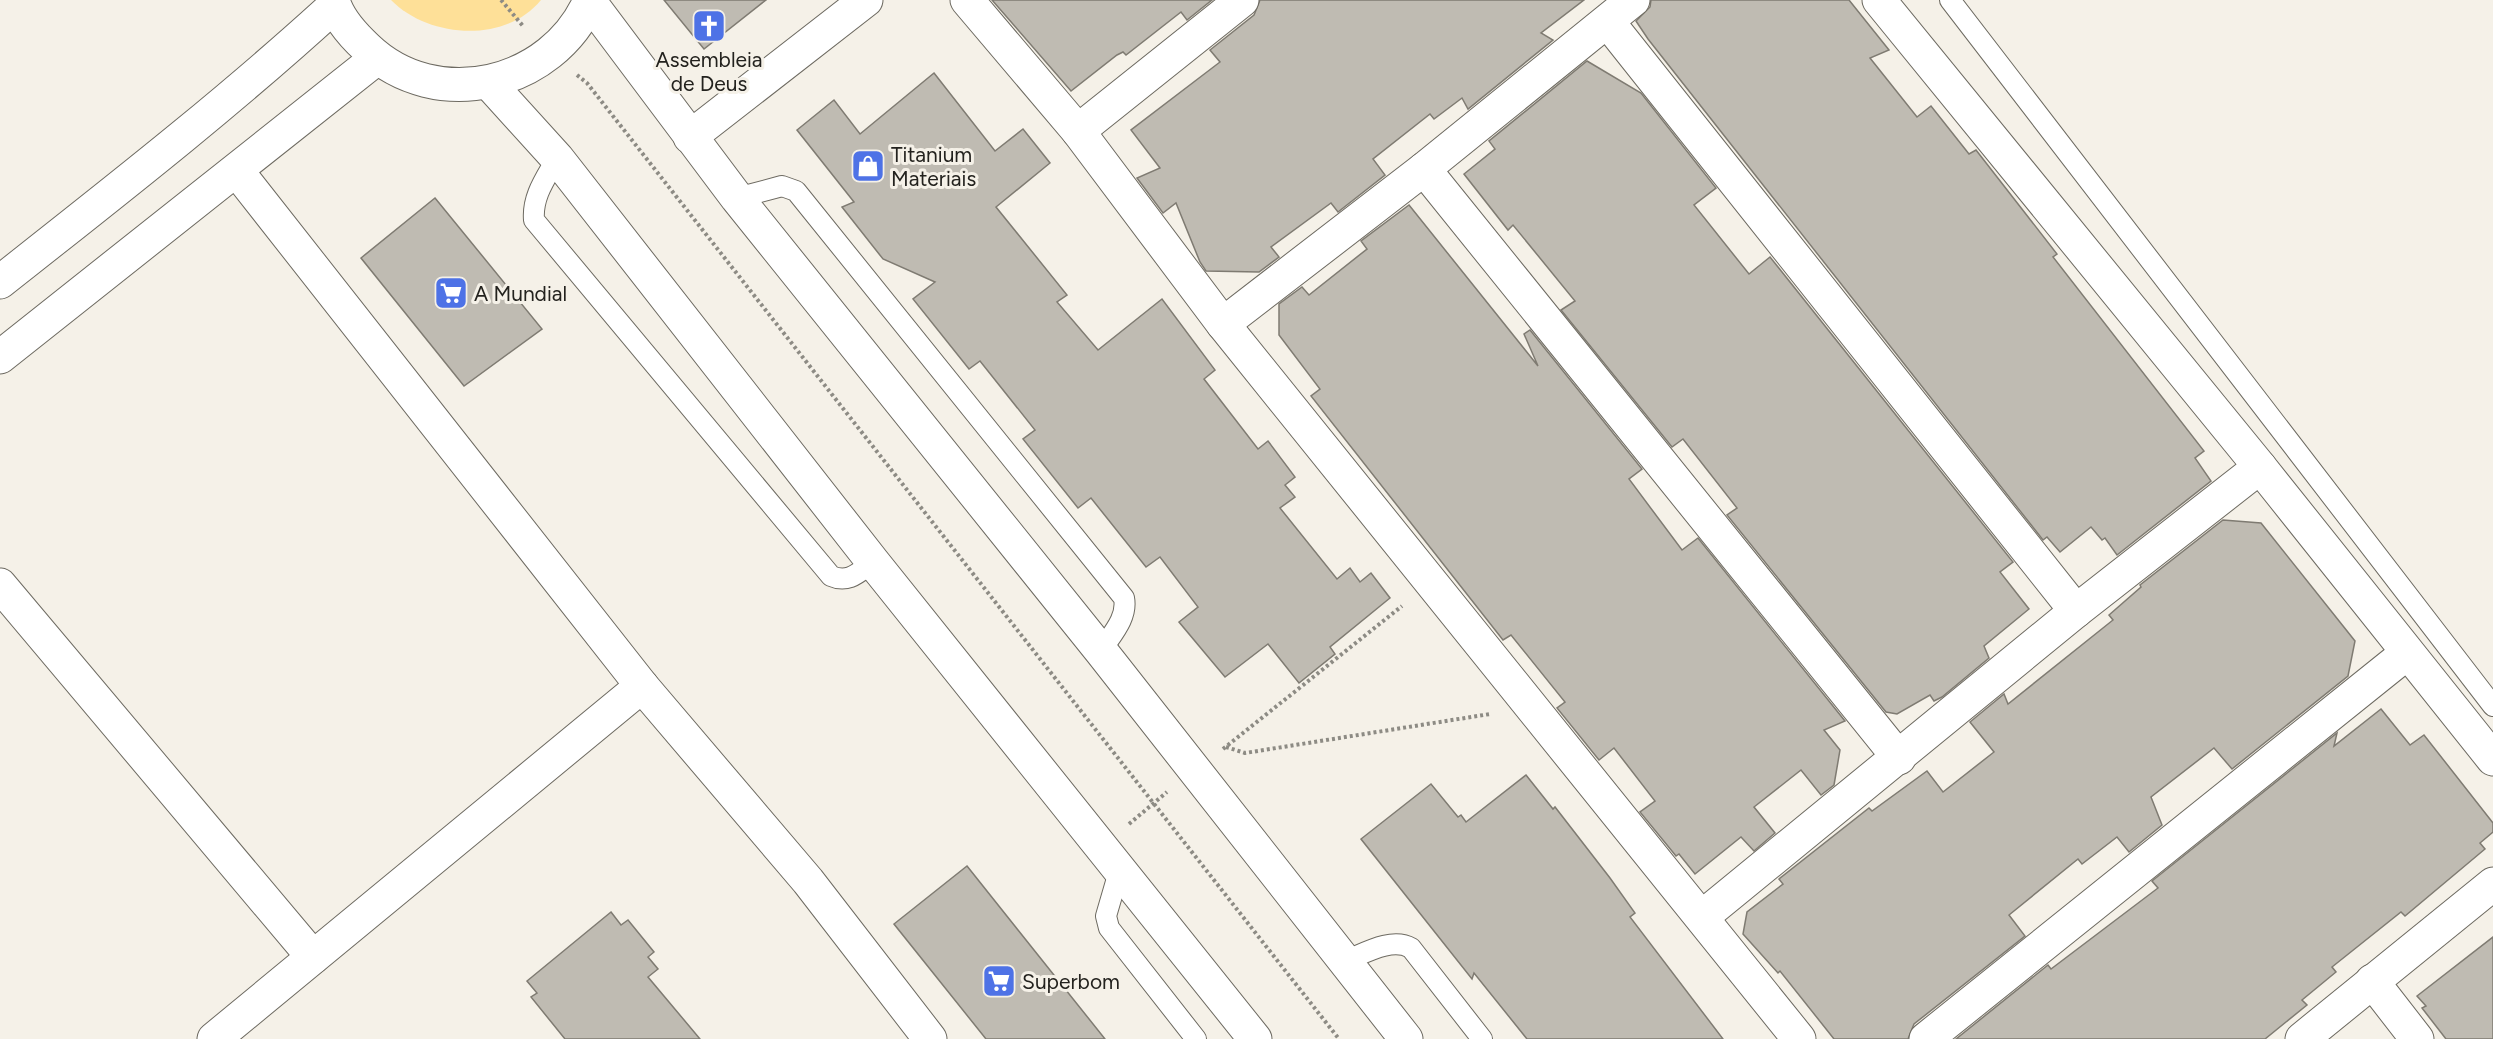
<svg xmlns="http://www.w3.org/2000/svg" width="2493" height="1039" viewBox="0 0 2493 1039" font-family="Figtree,sans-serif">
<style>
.green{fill:#fee098}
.building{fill:#bfbbb2;stroke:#7f7b72;stroke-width:1.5}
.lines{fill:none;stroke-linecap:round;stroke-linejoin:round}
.lane-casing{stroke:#6d6a61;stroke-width:22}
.street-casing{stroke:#6d6a61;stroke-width:35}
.secondary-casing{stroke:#6d6a61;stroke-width:35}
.path{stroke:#8d8b84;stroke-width:4;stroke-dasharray:3 3;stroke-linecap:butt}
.lane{stroke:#fff;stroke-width:20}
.street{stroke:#fff;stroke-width:33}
.secondary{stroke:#fff;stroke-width:33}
.labels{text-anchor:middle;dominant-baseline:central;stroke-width:6;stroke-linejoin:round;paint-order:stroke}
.poi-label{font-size:21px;fill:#23221e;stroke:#f5f1e8;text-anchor:start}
</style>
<rect width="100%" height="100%" fill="#f5f1e8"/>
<path class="green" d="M391 0H541C505 44 428 38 391 0Z"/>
<g class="building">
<polygon points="664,0 766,0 704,49"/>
<polygon points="992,0 1212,0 1187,20 1181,12 1126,55 1123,52 1117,55 1071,91"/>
<polygon points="1260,0 1584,0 1541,33 1553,40 1468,109 1462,98 1434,119 1430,114 1373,159 1385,175 1338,212 1331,203 1271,247 1279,257 1259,272 1206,271 1200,262 1176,203 1163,213 1137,178 1160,168 1131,130 1220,62 1210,50 1254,15"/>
<polygon points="1651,0 1849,0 1889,50 1870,58 1917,117 1931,106 1969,154 1976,150 2057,254 2053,257 2204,451 2195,458 2211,481 2117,555 2105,538 2102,540 2091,527 2060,552 2047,537 2043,540 1648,39 1636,21 1650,7"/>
<polygon points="1587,61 1641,93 1716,188 1694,205 1749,274 1770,257 2013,562 2000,572 2029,609 1984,646 1989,658 1942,697 1934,701 1930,695 1897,714 1886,712 1727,515 1737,508 1683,439 1672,447 1561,310 1575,301 1513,225 1508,230 1464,174 1495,149 1489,141"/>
<polygon points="934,73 995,151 1023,129 1050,163 996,207 1067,295 1057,302 1098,350 1162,299 1215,370 1204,379 1258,449 1268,441 1295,477 1285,485 1295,497 1280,508 1337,579 1350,568 1360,582 1371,573 1390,598 1330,647 1335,654 1299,683 1268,644 1225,677 1179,622 1198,607 1160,557 1146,567 1091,498 1078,508 1023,439 1035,430 980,361 969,369 913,299 935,282 883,259 842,207 854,202 797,130 834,100 860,134"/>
<polygon points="435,198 542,329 464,386 361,258"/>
<polygon points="1409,205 1538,366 1524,334 1530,330 1642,469 1629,479 1682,550 1698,538 1845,721 1824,730 1840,750 1834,785 1821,795 1801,770 1754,807 1775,833 1754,851 1741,837 1695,874 1679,854 1676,856 1640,812 1655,801 1614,748 1599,760 1557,708 1565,702 1511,635 1503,640 1311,396 1320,389 1279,335 1279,304 1302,287 1309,295 1367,249 1361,241"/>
<polygon points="2223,520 2261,523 2355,641 2348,676 2232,769 2214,748 2151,797 2162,825 2129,852 2117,837 2082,864 2078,859 2009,915 2025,936 1914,1024 1908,1039 1834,1039 1780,971 1778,973 1743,934 1747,912 1783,884 1779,879 1869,808 1872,811 1927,771 1943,792 1994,752 1970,722 2004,694 2008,704 2113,620 2109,615 2141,587 2140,585"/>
<polygon points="2381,709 2410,745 2424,735 2493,823 2493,832 2480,843 2485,849 2405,916 2401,912 2332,967 2336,972 2302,1000 2307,1005 2265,1039 1956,1039 2048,965 2051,969 2158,888 2152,881 2337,733 2334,746"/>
<polygon points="1526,775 1553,809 1555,807 1610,878 1635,913 1630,917 1723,1039 1527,1039 1474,973 1472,979 1361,839 1431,784 1458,817 1461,815 1466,822"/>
<polygon points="967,866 1105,1039 986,1039 894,924"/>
<polygon points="611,912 621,925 628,920 654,952 648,957 658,969 648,977 700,1039 565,1039 531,997 537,993 527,981"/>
<polygon points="2493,937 2493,1039 2446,1039 2422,1008 2426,1006 2417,996"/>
</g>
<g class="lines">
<defs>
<g id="lane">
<polyline points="1950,0 2493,706"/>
<path d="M557 158C546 178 532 196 534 220L831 576C849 584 859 572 873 562"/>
<path d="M737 198 782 186 796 191 1124 598C1128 618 1111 635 1101 651"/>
<polyline points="1120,868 1106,916 1109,928 1196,1039"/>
<path d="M1345 961C1365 953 1392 937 1411 948L1482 1039"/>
</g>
<g id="street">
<polyline points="967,0 1078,131 1223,324 1799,1039"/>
<polyline points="1608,22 2076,611"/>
<polyline points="1078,131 1242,0"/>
<polyline points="690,137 866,0"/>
<polyline points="1424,169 1899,758"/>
<polyline points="237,171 642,686 808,881 930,1039"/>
<polyline points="1223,324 1424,169 1633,0"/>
<polyline points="0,585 313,957"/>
<polyline points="1702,917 2076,611 2260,467"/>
<polyline points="2372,981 2417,1039"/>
<polyline points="214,1039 642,686"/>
<polyline points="1926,1039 2407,653"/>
<polyline points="2302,1039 2493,884"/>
</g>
<g id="secondary">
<path d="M333 0C338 19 353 35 367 48 436 114 553 86 590 0"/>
<polyline points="1879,0 2260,467 2493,759"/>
<polyline points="590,2 737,198 1101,651 1406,1039"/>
<polyline points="489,83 557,158 873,562 1255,1039"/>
<path d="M0 282C114 192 227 104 334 6"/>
<polyline points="0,357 377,58"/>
</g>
</defs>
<use href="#lane" class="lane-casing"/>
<use href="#street" class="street-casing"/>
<use href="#secondary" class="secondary-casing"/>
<g class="path">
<polyline points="501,0 523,26"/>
<polyline points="577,75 587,83 1339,1039"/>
<polyline points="1226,747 1245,753 1490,714"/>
<polyline points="1223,749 1402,606"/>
<polyline points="1129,824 1167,792"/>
</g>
<use href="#lane" class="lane"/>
<use href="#street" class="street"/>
<use href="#secondary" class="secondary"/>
</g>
<defs>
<symbol id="church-square" viewBox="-11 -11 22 22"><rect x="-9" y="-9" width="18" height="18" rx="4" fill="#4e72e6" stroke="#f5f1e8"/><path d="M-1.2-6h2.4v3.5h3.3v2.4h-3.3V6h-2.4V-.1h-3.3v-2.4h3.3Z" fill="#fff"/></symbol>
<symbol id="shop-square" viewBox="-11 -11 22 22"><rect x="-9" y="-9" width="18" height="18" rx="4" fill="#4e72e6" stroke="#f5f1e8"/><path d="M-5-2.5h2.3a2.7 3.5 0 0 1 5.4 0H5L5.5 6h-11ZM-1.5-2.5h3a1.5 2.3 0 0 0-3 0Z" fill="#fff"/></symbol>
<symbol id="supermarket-square" viewBox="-11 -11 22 22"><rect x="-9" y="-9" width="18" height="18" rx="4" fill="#4e72e6" stroke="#f5f1e8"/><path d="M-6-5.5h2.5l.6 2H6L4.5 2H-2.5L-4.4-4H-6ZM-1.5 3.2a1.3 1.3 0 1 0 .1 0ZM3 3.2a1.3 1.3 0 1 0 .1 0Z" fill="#fff"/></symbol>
</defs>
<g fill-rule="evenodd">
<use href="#church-square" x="690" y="7" width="38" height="38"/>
<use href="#shop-square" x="849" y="147" width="38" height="38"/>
<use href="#supermarket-square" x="432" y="274" width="38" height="38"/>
<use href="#supermarket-square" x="980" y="962" width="38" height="38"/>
</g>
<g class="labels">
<g class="poi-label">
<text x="709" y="59" text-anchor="middle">Assembleia<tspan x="709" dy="24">de Deus</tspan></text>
<text x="891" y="154">Titanium<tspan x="891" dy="24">Materiais</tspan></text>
<text x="474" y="293">A Mundial</text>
<text x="1022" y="981">Superbom</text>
</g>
</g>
</svg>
